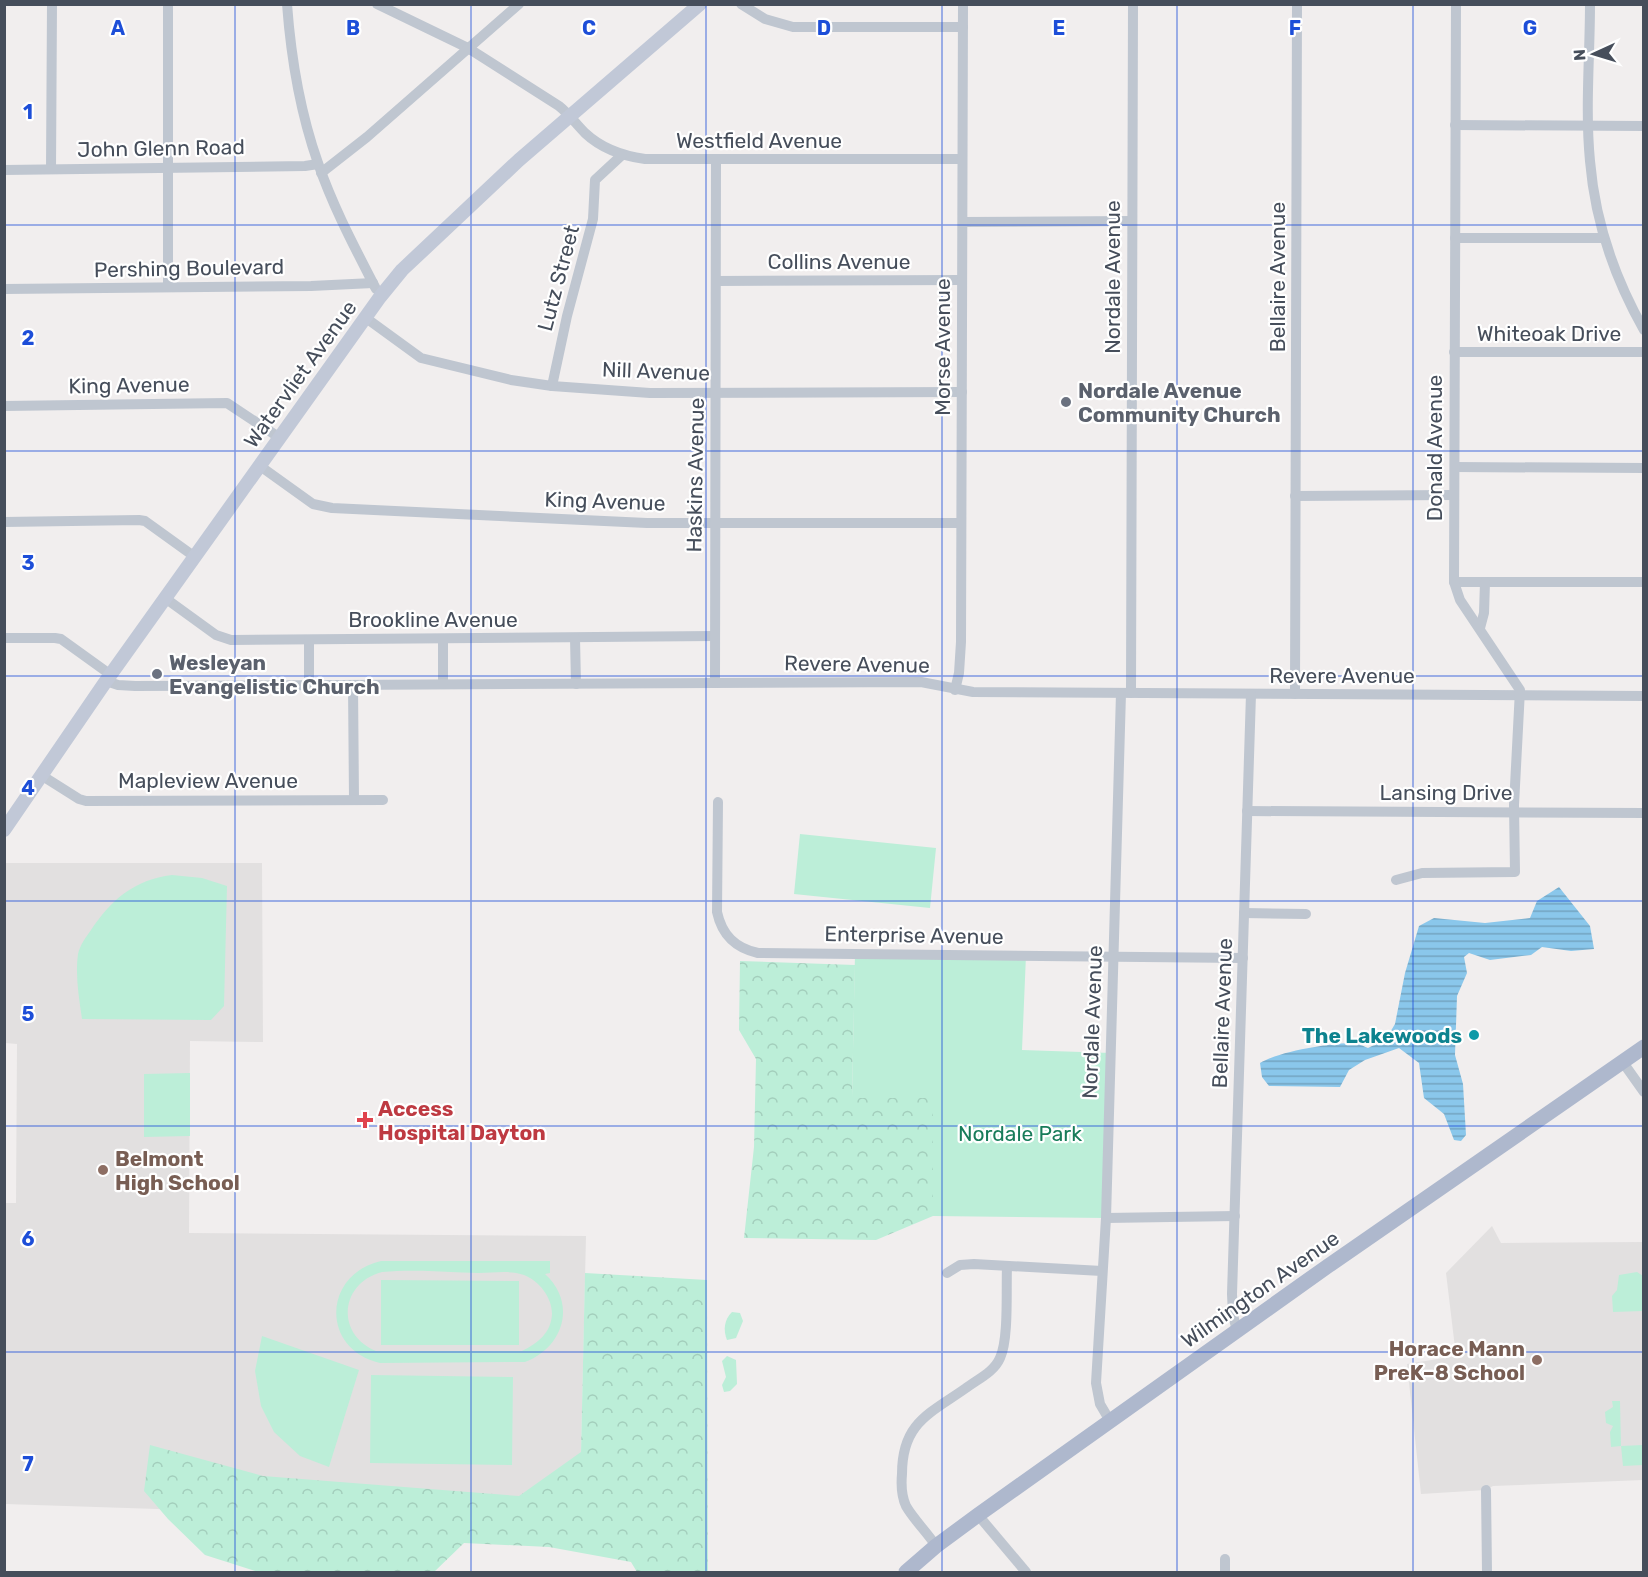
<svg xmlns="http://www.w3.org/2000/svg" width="1648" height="1577" viewBox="0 0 1648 1577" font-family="Rubik,sans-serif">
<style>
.education{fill:#e2e0e0}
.forest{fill:url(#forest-crowns)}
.park{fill:#bceed8;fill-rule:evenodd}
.water{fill:url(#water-rules)}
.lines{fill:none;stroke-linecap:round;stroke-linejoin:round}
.street{stroke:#bfc6d0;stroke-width:10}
.secondary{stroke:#c1c8d7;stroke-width:14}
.primary{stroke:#aeb8cd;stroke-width:15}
.grid{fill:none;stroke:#1d4ed8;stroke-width:1.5;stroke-opacity:0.55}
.worship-dot{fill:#6b7280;stroke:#fff;stroke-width:2}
.culture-dot{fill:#0f9aa8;stroke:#fff;stroke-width:2}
.health-dot{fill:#e0444e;stroke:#fff;stroke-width:2}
.education-dot{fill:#8d6e63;stroke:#fff;stroke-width:2}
.labels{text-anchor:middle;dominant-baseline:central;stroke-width:4.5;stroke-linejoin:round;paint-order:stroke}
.street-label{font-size:21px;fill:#464e5b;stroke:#fff}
.worship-label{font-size:21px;font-weight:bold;fill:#5b616d;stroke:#fff;text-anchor:start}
.culture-label{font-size:21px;font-weight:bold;fill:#0d838f;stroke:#fff;text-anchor:end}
.health-label{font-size:21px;font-weight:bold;fill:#be3a42;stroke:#fff;text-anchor:start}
.park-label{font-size:21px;fill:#187c5a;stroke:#fff}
.education-label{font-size:21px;font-weight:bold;fill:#785e54;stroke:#fff;text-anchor:start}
.grid-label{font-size:20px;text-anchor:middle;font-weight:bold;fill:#1d4ed8;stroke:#fff;stroke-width:4.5;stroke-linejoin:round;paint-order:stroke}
</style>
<defs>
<pattern id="forest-crowns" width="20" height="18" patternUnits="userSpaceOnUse" patternTransform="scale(1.5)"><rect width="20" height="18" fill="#bceed8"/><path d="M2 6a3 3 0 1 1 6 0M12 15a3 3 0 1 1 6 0" fill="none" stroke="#a3cebc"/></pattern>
<pattern id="water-rules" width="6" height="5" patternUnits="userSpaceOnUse" patternTransform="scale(1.5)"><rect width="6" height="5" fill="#8ac7eb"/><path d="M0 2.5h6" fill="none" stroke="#73a4c1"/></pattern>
</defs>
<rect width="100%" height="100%" fill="#f1eeee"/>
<g class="education">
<polygon points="5,863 262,863 263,1042 190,1041 189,1233 586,1236 581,1452 576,1523 5,1504 4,1203 16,1203 17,1044 5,1043"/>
<polygon points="1492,1226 1501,1243 1643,1242 1643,1480 1493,1486 1486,1490 1421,1494 1407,1364 1456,1356 1446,1273"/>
</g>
<g class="forest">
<polygon points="740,961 855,965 852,1097 933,1098 933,1216 876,1240 744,1238 754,1147 756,1059 739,1030"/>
<polygon points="585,1273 707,1280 708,1572 637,1572 631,1562 549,1547 464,1543 434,1572 258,1572 205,1555 168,1519 144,1491 150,1445 263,1476 519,1496 581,1452"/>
</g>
<g class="park">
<polygon points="800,834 936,848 930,908 794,894"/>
<path d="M172 875 202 878 227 886 224 1006 211 1020 82 1019C79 998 75 975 78 954 80 945 86 937 91 930 112 899 134 880 172 875Z"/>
<polygon points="855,954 1026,955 1022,1050 1111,1053 1106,1218 933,1216 933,1098 852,1098"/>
<polygon points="190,1073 190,1136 144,1137 144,1074"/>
<path d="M381 1261H550V1273L545 1274C577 1303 564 1347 525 1362L380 1363C320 1349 323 1274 381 1261ZM382 1272C413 1269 447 1272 479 1273 493 1273 511 1270 524 1275 539 1281 552 1297 552 1314 551 1333 538 1343 522 1351H376C335 1334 340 1283 382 1272Z"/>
<polygon points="1637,1272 1643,1276 1643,1311 1613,1312 1612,1296 1617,1290 1619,1275"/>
<polygon points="381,1280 519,1281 519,1345 381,1345"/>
<path d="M732 1312 740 1313 743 1321 736 1338 727 1340C723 1330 724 1320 732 1312Z"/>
<polygon points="262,1336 359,1370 329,1467 300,1456 274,1432 261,1406 255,1371"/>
<polygon points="727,1356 736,1360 737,1384 730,1391 724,1392 722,1385 726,1377 722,1361"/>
<polygon points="371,1375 513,1377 512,1465 370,1463"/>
<polygon points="1612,1401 1620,1401 1621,1446 1643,1445 1643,1465 1623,1466 1621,1446 1611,1447 1610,1432 1613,1426 1606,1423 1605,1412 1613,1407"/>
</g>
<path class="water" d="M1559 887 1590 926 1594 949 1571 951 1542 947 1531 955 1490 960 1469 953 1464 957 1467 973 1457 996 1455 1055 1463 1084 1466 1135 1461 1141 1454 1140 1444 1114 1424 1098 1419 1063 1399 1048 1365 1060 1349 1070 1340 1087 1269 1086 1262 1077 1260 1063C1280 1051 1331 1043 1354 1043 1359 1043 1363 1046 1368 1048L1386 1039 1395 1024 1405 973 1419 926 1434 918 1485 923 1530 918 1537 901Z"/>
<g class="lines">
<g class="street">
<path d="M287 4C291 58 300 112 318 163 333 207 355 248 376 289"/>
<path d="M377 4 468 48 559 106C569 114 576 124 585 133 602 149 623 156 645 159H962"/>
<polyline points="741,4 765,19 793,27 963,27"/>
<path d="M1590 4C1590 56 1585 109 1590 161 1595 221 1614 277 1644 330"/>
<polyline points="1455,125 1644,126"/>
<polyline points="51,169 52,4"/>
<polyline points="4,170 305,166 318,164"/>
<polyline points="321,173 367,137 519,4"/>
<polyline points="963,222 1132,221"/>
<polyline points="1455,238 1604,238"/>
<polyline points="716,281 961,280"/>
<polyline points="168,287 168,4"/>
<polyline points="4,289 311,286 373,283"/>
<polyline points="366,318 421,358 511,380 552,386 650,393 962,392"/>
<polyline points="1454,352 1644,352"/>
<polyline points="552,386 567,316 593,219 595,180 622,155"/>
<polyline points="4,406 227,403 280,438"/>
<polyline points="260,466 313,504 332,508 647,523 961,523"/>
<polyline points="1455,467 1644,468"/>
<polyline points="1295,496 1453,495"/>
<polyline points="4,522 139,520 145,521 195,557"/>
<polyline points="1454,582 1644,582"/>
<polyline points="165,598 216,635 231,640 714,636"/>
<polyline points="1480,628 1484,613 1485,582"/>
<polyline points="4,638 55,638 61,639 111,675"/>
<polyline points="575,638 576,684"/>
<polyline points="106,681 118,685 135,686 921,682 973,692 1644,696"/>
<polyline points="715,683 716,159"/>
<polyline points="443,684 443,639"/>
<polyline points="309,685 309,640"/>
<polyline points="353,685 354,799"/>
<polyline points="955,690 959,673 961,642 963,4"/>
<polyline points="1131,693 1133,4"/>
<polyline points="1295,694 1297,4"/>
<polyline points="41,775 79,799 86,801 383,800"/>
<path d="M718 802 717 912C722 935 735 948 758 953L1243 958"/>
<polyline points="1247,811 1644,813"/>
<polyline points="1396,880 1422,873 1515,872 1514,805 1520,690 1460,600 1454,582 1456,4"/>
<polyline points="1244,913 1306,914"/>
<polyline points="1622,1061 1644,1092"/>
<polyline points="1106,1218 1235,1216"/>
<polyline points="947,1273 960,1265 974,1264 1102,1271"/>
<polyline points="1237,1331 1233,1315 1232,1294 1251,694"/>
<polyline points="1110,1421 1100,1404 1096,1383 1106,1218 1121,693"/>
<polyline points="1486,1490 1487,1572"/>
<polyline points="978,1515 1026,1572"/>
<path d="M936 1546C927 1532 914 1520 906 1506 901 1495 901 1485 902 1474 902 1423 929 1414 966 1388 978 1379 994 1372 1000 1358 1009 1339 1006 1289 1007 1267"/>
<polyline points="1225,1559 1225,1572"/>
</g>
<polyline class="secondary" points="4,830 106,681 380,297 402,270 519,160 700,4"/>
<polyline class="primary" points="906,1572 936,1546 978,1515 1328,1266 1644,1047"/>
</g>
<path class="grid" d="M235 4V1572M471 4V1572M706 4V1572M942 4V1572M1177 4V1572M1413 4V1572M4 225H1644M4 451H1644M4 676H1644M4 901H1644M4 1126H1644M4 1352H1644"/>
<g class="worship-dot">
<circle cx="1066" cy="402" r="6"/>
<circle cx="157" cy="674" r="6"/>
</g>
<circle class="culture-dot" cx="1474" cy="1035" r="6"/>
<path class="health-dot" d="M362 1111h6v6h6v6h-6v6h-6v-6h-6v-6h6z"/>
<g class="education-dot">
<circle cx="103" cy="1170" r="6"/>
<circle cx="1537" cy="1360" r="6"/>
</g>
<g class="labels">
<g class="street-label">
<text x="759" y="140">Westfield Avenue</text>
<text transform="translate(161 148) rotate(-1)">John Glenn Road</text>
<text x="839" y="261">Collins Avenue</text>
<text transform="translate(189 268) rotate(-1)">Pershing Boulevard</text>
<text transform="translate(1112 277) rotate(-90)">Nordale Avenue</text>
<text transform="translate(1277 277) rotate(-90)">Bellaire Avenue</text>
<text transform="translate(558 278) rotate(-75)">Lutz Street</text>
<text x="1549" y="333">Whiteoak Drive</text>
<text transform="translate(942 347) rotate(-90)">Morse Avenue</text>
<text transform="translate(656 371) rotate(2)">Nill Avenue</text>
<text transform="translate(300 374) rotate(-54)">Watervliet Avenue</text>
<text transform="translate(129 385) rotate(-1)">King Avenue</text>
<text transform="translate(1434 448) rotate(-90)">Donald Avenue</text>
<text transform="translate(695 475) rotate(-89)">Haskins Avenue</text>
<text transform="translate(605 501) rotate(2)">King Avenue</text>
<text x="433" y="619">Brookline Avenue</text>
<text transform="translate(857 664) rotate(1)">Revere Avenue</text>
<text x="1342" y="675">Revere Avenue</text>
<text x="208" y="780">Mapleview Avenue</text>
<text x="1446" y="792">Lansing Drive</text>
<text transform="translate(914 935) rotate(1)">Enterprise Avenue</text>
<text transform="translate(1222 1013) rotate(-88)">Bellaire Avenue</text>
<text transform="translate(1092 1022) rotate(-88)">Nordale Avenue</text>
<text transform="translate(1260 1289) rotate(-35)">Wilmington Avenue</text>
</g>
<g class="worship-label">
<text x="1078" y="390">Nordale Avenue<tspan x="1078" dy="24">Community Church</tspan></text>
<text x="169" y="662">Wesleyan<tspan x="169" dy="24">Evangelistic Church</tspan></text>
</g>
<g class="culture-label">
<text x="1462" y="1035">The Lakewoods</text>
</g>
<g class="health-label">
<text x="378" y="1108">Access<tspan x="378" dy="24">Hospital Dayton</tspan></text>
</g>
<g class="park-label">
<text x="1020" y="1133">Nordale Park</text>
</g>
<g class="education-label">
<text x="115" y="1158">Belmont<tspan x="115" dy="24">High School</tspan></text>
<text x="1525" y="1348" text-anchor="end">Horace Mann<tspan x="1525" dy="24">PreK–8 School</tspan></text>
</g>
</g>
<g class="grid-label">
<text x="118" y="35">A</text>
<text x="353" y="35">B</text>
<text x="589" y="35">C</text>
<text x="824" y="35">D</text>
<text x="1059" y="35">E</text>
<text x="1295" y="35">F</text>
<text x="1530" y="35">G</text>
<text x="28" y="119">1</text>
<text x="28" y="345">2</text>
<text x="28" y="570">3</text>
<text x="28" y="795">4</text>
<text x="28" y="1021">5</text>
<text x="28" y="1246">6</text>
<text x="28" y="1471">7</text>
</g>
<rect width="1648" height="1577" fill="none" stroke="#464e5b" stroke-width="12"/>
<g transform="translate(1594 54) rotate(266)" stroke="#ffffff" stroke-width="4.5" paint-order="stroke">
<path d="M0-4.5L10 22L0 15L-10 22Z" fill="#464e5b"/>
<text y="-9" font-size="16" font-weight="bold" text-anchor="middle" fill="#464e5b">N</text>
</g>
</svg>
